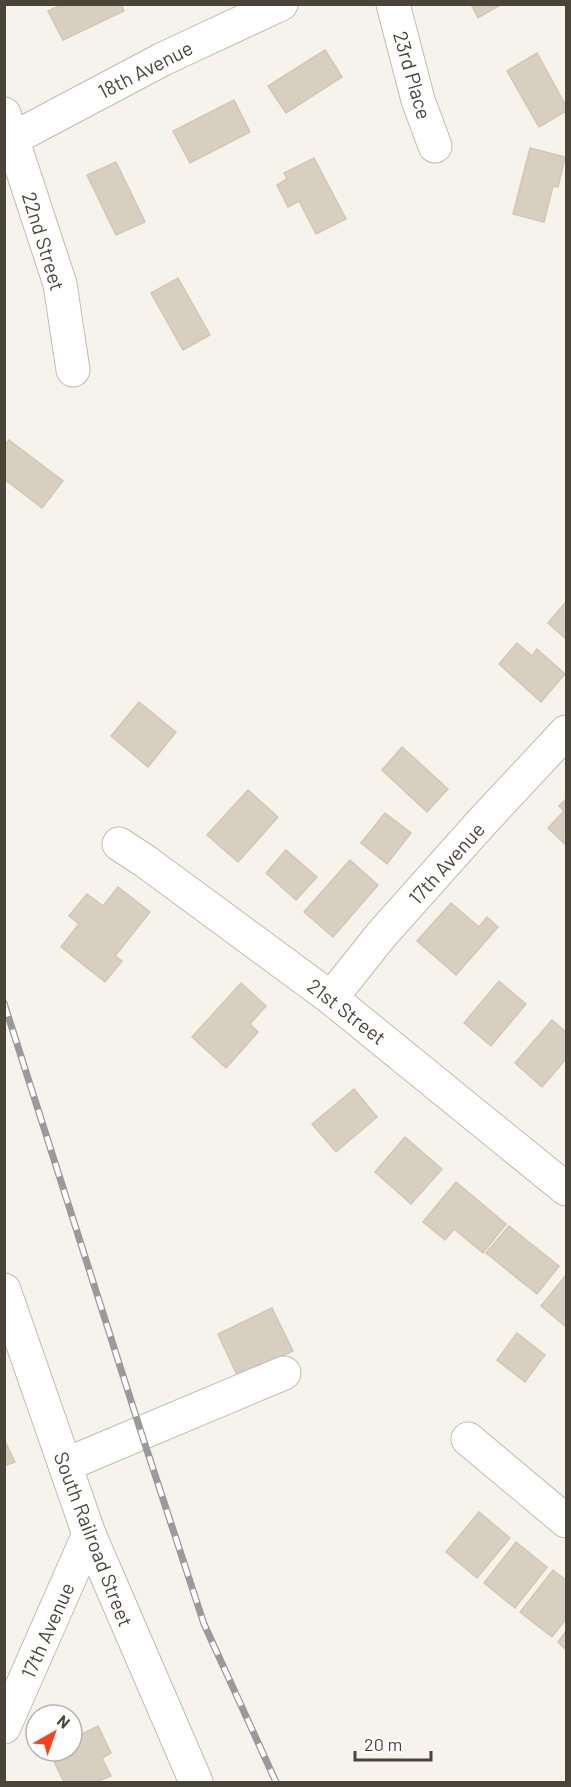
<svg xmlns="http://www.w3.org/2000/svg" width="571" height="1787" viewBox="0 0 571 1787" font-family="Barlow,sans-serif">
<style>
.building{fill:#d8cfc1;stroke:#d3c7b4;stroke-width:1.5}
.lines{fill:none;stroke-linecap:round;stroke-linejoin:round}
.minor-casing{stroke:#c2bbae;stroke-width:35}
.minor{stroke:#fff;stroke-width:33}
.rail-casing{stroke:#9a9a9a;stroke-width:7}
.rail{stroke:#fff;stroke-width:4.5;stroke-dasharray:14;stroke-linecap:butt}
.labels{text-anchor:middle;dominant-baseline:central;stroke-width:5;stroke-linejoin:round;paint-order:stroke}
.street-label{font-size:20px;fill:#4b4439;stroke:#fff}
</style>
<rect width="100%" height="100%" fill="#f6f3ec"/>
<g class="building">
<polygon points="63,4 121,4 124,11 63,40 48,11"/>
<polygon points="471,4 502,4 478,18"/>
<polygon points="325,50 342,77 286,113 268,86"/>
<polygon points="537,53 566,106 566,111 539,127 507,71"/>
<polygon points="234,100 250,132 190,163 173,131"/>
<polygon points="530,148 565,157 558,187 553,186 544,222 513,214"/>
<polygon points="314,158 346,219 316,234 299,201 288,207 277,185 287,179 284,173"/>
<polygon points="116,162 145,222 116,235 87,175"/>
<polygon points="178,278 210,335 183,350 151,293"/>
<polygon points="9,440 63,481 42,508 4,479 4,446"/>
<polygon points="566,602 566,639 548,623"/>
<polygon points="517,643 532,656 537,649 565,674 541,702 499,664"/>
<polygon points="139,702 176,732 148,767 111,736"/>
<polygon points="402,747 448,789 427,812 382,770"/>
<polygon points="248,790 278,817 238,862 207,835"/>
<polygon points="566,799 566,845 548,828 564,811 559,806"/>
<polygon points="385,813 411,833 387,864 361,843"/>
<polygon points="286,850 317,877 296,900 266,873"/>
<polygon points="350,860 378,885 333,937 304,912"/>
<polygon points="118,887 150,912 115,956 122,961 105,982 61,947 79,924 69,916 87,894 103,906"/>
<polygon points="451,903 479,927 487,917 498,927 456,975 417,941"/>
<polygon points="499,981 526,1004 491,1046 464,1023"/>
<polygon points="241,983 266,1006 250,1024 258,1032 226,1068 192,1037"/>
<polygon points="552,1020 566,1032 566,1059 542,1087 515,1063"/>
<polygon points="354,1089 377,1117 336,1152 312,1124"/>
<polygon points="405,1137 442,1169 411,1204 375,1172"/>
<polygon points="456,1182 506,1224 483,1253 454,1229 445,1240 423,1222"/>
<polygon points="509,1226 559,1266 537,1294 486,1253"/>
<polygon points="566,1275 566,1327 541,1306"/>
<polygon points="272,1308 293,1351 238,1377 218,1334"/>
<polygon points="517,1333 545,1355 525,1382 497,1360"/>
<polygon points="4,1439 15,1462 4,1466"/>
<polygon points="479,1512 510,1538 477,1578 446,1552"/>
<polygon points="516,1542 547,1567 515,1608 484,1583"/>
<polygon points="553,1570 566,1580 566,1619 552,1637 520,1612"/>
<polygon points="566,1631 566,1650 558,1642"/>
<polygon points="98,1726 111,1753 102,1758 111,1776 96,1782 64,1782 49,1751 72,1751 72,1739"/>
</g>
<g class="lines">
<defs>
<g id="minor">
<polyline points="393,4 418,100 435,146"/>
<polyline points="4,114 60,284 73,370"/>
<polyline points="12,139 163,59 281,4"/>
<polyline points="119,844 145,861 331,998 566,1189"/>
<polyline points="331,998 382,934 482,822 566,732"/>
<polyline points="4,1290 89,1534 196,1782"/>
<polyline points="468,1439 566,1521"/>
<polyline points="65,1465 284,1373"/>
<polyline points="4,1727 89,1534"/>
</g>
</defs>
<use href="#minor" class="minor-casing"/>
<use href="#minor" class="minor"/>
<defs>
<polyline id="rail" points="4,1003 141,1432 204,1624 276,1782"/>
</defs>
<use href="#rail" class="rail-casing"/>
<use href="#rail" class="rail"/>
</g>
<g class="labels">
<g class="street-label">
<text transform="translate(145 69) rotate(-27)">18th Avenue</text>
<text transform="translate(413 75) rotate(74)">23rd Place</text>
<text transform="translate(44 241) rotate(73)">22nd Street</text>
<text transform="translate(446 863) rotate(-48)">17th Avenue</text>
<text transform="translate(347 1011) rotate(38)">21st Street</text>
<text transform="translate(94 1539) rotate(69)">South Railroad Street</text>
<text transform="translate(47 1630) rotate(-66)">17th Avenue</text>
</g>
</g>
<rect width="571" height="1787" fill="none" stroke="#4b4439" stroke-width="12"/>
<g transform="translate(54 1733) rotate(40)"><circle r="28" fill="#ffffff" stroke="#b7b4b0" stroke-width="1.5"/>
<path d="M0-4.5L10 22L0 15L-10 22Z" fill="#fc3f1d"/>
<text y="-9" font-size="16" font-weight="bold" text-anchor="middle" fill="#4b4439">N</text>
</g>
<path d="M355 1751v9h76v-9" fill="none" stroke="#4b4439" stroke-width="3"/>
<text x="364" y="1751" font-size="18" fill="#4b4439" stroke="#ffffff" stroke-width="4.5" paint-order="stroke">20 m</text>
</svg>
